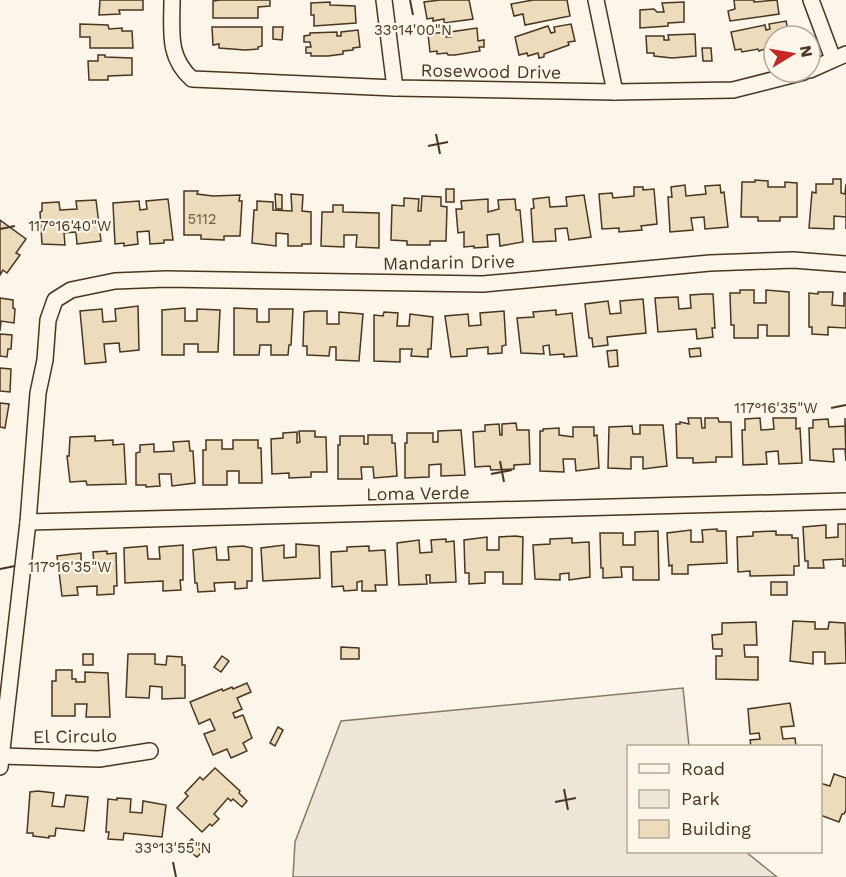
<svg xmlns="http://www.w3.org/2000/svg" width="846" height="877" viewBox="0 0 846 877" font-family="'Work Sans',sans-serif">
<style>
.green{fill:#ede6d9;stroke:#887966;stroke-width:1.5}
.building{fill:#ecdcbc;stroke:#4a3520;stroke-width:1.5}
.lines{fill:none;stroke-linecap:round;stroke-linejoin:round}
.street-casing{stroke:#4a3520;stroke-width:18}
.street{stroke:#fbf6e9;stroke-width:15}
.ticks{fill:none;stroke:#4a3520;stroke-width:2}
.labels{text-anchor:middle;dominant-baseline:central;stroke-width:4.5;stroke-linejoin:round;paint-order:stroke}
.number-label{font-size:15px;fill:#725f47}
.street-label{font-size:18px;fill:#4a3520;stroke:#fbf6e9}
.ticks-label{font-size:15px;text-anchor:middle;fill:#4a3520;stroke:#fbf6e9;stroke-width:4.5;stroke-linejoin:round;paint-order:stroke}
</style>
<rect width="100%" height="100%" fill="#fbf6e9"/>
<polygon class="green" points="683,688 689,746 628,746 628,852 746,852 777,877 293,877 295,842 341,721"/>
<g class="building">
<polygon points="100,0 143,0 143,10 119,10 120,14 99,15"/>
<polygon points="220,0 270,0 270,6 258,7 258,18 213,18 213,1"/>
<polygon points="440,0 469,0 473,19 444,23 444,19 433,21 433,18 427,19 424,2"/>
<polygon points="533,0 567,0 570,16 525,25 523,14 514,16 511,4"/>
<polygon points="734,0 754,0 754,2 777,0 779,14 730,21 728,11 735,9"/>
<polygon points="330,2 330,5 355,6 356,23 314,26 314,15 311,15 311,3"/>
<polygon points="684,2 684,22 668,23 668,26 640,28 640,10 654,9 657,12 664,12 662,3"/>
<polygon points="786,21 789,36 774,36 774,46 759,51 758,49 742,52 741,49 735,50 731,32 765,25 766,30 770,29 769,24"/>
<polygon points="80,24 108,25 109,29 122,28 122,31 132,31 133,48 90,48 90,37 80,37"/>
<polygon points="571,24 575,41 568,42 569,45 544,54 544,57 539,58 538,53 528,56 527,53 519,55 515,37 548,26 551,33 555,32 554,27"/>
<polygon points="212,27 262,27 262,46 258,47 258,49 245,50 219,48 219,44 213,45"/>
<polygon points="273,27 283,27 282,40 273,39"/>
<polygon points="477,28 478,41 484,40 484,47 479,47 480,51 455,55 448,55 447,53 437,54 437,51 430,52 428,34 446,32 446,37 451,37 450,32"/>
<polygon points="358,30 360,47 353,48 353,50 343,51 343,54 328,56 311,56 311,53 306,53 306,47 311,47 310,42 304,42 304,36 310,35 310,33 337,32 337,36 341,36 341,32"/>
<polygon points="695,34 696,56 672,58 654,56 654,53 647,53 646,36 664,36 664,40 669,40 668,35"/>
<polygon points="702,48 711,48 712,61 703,61"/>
<polygon points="98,55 105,55 105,57 132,58 132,75 108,76 108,80 89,80 88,61 98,61"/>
<polygon points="833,179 841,179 841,193 845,194 846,184 846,229 846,217 834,216 834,229 809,228 812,192 816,193 816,184 833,184"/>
<polygon points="755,180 768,181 768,187 785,187 785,182 797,183 797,217 780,217 780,221 758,221 758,217 741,217 742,182 755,182"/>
<polygon points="685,185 686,196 706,194 705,186 720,185 721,193 724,192 728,227 705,229 704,217 691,218 693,230 670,232 668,197 672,197 671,187"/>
<polygon points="634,187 643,187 643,190 654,189 657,224 641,226 642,230 619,232 619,228 602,229 599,194 612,193 613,198 634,196"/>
<rect x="446" y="189" width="8" height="13"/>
<polygon points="184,191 198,191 197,194 213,196 240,195 239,201 242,201 240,236 224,236 224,240 201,239 201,235 184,235"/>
<polygon points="275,194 282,195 282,209 276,209"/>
<polygon points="291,194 303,195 302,211 311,212 311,244 302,244 302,246 288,246 288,234 276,233 276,246 252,243 254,210 257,210 257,201 273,202 273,210 292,211"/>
<polygon points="584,195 591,237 569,240 567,228 555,229 556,241 533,242 531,209 534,208 533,199 549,197 550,207 567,206 566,197"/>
<polygon points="422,196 441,197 441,206 447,207 446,241 430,241 430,245 407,245 407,241 391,240 392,205 404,206 404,198 419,199 418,211 421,211"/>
<polygon points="168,199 173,240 164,240 164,243 150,244 149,231 137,232 138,244 124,246 124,243 115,244 113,203 139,201 140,210 147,209 146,201"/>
<polygon points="488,199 488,212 499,209 498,200 515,199 516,210 520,210 523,242 500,246 499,234 487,235 488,247 474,248 474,246 464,247 464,232 458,233 456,209 462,209 461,201"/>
<polygon points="96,200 101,241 77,244 76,232 64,233 65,245 42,244 40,212 42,211 42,203 59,202 60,210 77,209 76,201"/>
<polygon points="333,205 343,205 343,212 379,213 379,248 356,247 357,235 344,235 344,247 321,246 322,212 333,212"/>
<polygon points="0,220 26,239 16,253 20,255 7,273 3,270 0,275"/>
<polygon points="740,290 754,290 754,303 766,303 766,290 789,292 789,336 767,336 767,325 758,325 758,338 734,338 734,325 731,325 730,293 740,293"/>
<polygon points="818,292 833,292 832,305 844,306 844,293 846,293 846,328 828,327 828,335 812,334 812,327 809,327 809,293 818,294"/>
<polygon points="705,294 713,294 715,328 712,328 713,337 697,339 696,329 658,332 655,298 678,297 679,309 691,308 690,295"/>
<polygon points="0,298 13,300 13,308 15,309 14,323 1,321 0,331"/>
<polygon points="643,299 646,333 607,337 608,345 593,347 592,338 589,338 585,304 608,301 610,314 621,313 620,301"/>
<polygon points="138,306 139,350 120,352 119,343 104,344 106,362 85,364 80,311 102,309 103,322 116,321 115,309"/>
<polygon points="185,308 185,321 197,321 197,309 220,310 218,352 198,352 198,344 184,344 184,355 162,355 162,310"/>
<polygon points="234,308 257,309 257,322 269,322 269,309 293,309 291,345 289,345 288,355 271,355 271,345 260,345 259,355 234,355"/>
<polygon points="556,310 556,315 572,313 577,356 564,357 564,354 550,355 549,345 543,346 544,354 521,353 517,318 534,317 533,312"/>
<polygon points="312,311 327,311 327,324 339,324 339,312 363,314 359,361 336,360 336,347 330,347 329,356 307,355 307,346 303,346 304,312"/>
<polygon points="504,311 506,345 502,346 502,353 488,354 488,347 467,349 467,356 451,357 445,316 468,314 469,326 481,325 480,313"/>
<polygon points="384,312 398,313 397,326 409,326 410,314 433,317 431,349 428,349 428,357 411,356 412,349 400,349 400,362 374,361 374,315 383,316"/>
<polygon points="0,334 12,335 11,349 8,349 7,357 0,356"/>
<polygon points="700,348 701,356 690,357 689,349"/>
<polygon points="617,350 618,366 609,367 607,351"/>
<polygon points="0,368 11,369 10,392 0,391"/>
<polygon points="0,403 9,404 5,428 0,427"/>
<polygon points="688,418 701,418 702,428 705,428 705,418 718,418 719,422 731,422 732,457 716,457 716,462 693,463 693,458 677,458 676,424 680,424 680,422 689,424"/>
<polygon points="760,418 761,430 774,429 773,418 796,418 796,429 800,428 802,463 779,464 778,451 766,452 767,464 743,465 742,430 745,430 745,419"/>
<polygon points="845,418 846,461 845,449 833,449 834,462 810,460 809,428 813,428 813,420 828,419 829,427 845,426"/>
<polygon points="516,423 517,430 529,430 530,464 514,465 514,469 491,470 490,466 475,467 473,432 485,431 485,425 499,424 500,435 502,435 502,424"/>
<polygon points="640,425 663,425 667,466 643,469 643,457 631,457 631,469 608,468 609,427 632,426 633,434 640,434"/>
<polygon points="573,427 594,427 594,436 597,435 599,468 576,471 575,459 563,459 564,472 540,471 540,431 543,431 543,429 559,428 559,435 573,437"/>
<polygon points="461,430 465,475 441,476 441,464 429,465 429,477 405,478 405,443 407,443 407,433 433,433 433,442 438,442 438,431"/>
<polygon points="299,431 315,431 315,437 326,437 327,472 311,472 311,477 289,478 289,473 272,474 271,439 283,438 283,433 297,432 297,443 300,442"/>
<polygon points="368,435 392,435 392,443 395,443 397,476 374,478 373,467 361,467 362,479 338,479 338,445 340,445 340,436 364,436 364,444 368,444"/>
<polygon points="95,436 95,441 113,440 113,445 124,444 126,484 87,485 86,481 70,482 67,456 69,456 70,437"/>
<polygon points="206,440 222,440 222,449 233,449 233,440 258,440 258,448 261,448 262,483 239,483 239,471 227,471 227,485 203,485 203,450 206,450"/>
<polygon points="189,441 190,451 193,451 195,483 172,486 171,474 159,474 160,486 146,487 146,485 136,485 136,453 140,452 140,445 154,444 154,452 174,451 173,442"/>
<polygon points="838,524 846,524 846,566 843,566 843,559 823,560 824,568 808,568 808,561 805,561 803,527 826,525 826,538 838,537"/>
<polygon points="717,529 717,531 726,531 727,563 688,565 688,574 672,574 672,565 669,566 667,533 691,530 691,542 703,542 702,530"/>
<polygon points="658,531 659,580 633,580 633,567 621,567 622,577 603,578 603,568 601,568 600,533 623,533 623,545 635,545 635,532"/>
<polygon points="776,531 776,535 792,535 792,538 798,538 799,566 794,566 794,575 750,576 750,571 738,572 737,537 753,536 753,532"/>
<polygon points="515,536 523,537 522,584 503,584 503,572 485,572 485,583 469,584 469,573 465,573 464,540 487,537 487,550 499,550 499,537"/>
<polygon points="572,538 572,543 589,542 590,577 569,580 569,573 560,574 560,580 535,579 533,545 550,544 550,539"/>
<polygon points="446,539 446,542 454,541 456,582 430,583 430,575 426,575 427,584 399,585 397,543 419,540 420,553 432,552 431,540"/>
<polygon points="296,544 319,546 320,578 263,581 261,548 284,545 284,558 296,557"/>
<polygon points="183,545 183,580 180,580 181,590 163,591 163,581 125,583 124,548 147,546 148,559 160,559 159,547"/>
<polygon points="243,546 252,548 252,581 247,581 247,588 235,589 235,582 214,583 215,591 198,592 197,583 195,583 193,550 216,547 217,560 229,560 228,547"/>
<polygon points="369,546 369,551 385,550 387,585 375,585 376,591 362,591 362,581 357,582 357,590 344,591 343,586 332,587 331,552 347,551 347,547"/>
<polygon points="107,551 107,554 116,553 117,586 114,586 114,594 97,595 97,586 77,587 78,595 62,596 57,556 81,553 81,565 94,564 93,552"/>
<rect x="771" y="582" width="16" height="13"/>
<polygon points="793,621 815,622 815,629 828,629 829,622 845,623 846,663 825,664 825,652 813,652 813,664 790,661"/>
<polygon points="756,622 757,645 744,645 745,657 758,657 758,680 716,679 716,656 722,656 722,649 713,649 712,635 722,634 722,623"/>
<polygon points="341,647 359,648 359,659 341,659"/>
<rect x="83" y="654" width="10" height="11"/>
<polygon points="128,654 155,654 155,664 166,665 167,656 182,657 182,665 185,665 185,698 162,699 162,687 150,686 149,698 126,697"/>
<polygon points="222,656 229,661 221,672 214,667"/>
<polygon points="56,670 72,670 72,679 76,679 76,682 85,682 85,672 108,673 110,717 86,717 87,704 75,704 75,716 52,716 52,681 56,681"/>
<polygon points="247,683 251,692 237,698 242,709 233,713 235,718 243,715 252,738 243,743 247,751 231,758 227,749 213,755 204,734 215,730 210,719 199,724 190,702 222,689 223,691 232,687 233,689"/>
<polygon points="790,703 794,726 781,727 783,739 795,738 796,746 751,746 750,740 760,739 759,733 750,734 748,709"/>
<polygon points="278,727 283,730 275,746 270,743"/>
<polygon points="215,768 240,791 239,793 247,801 242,807 233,799 231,801 228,798 214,814 219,819 212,826 210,824 202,832 177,808 188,796 185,793 200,777 203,780"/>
<polygon points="834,774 846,778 846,810 844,814 842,814 839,822 820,815 820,783 830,786"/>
<polygon points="38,791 54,793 52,806 64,807 66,795 88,797 84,831 56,828 55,836 49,836 49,838 33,836 33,833 27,833 30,792"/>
<polygon points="117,798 131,799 130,812 142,813 143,801 166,805 162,837 124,833 123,840 108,839 109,832 106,832 108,799 117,800"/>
<polygon points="192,839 202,852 197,857 184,847"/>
</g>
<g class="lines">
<defs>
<g id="street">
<path d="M172 0C172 31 167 57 192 79L395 88 615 92 733 90 804 72"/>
<polyline points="384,0 395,88"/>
<polyline points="596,0 615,92"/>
<polyline points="811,0 833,59"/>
<polyline points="810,70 846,54"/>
<polyline points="28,522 846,501"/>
<polyline points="1,756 99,759 150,751"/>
<polyline points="0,767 28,522 38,393 45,360 48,320 55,300 71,290 115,281 166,279 483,284 710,263 793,260 846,264"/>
</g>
</defs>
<use href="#street" class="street-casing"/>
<use href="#street" class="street"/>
</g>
<path class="ticks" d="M410 0 413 15M436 134 440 154M428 146 448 142M0 229 15 226M831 408 846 405M500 461 504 482M491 474 512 470M0 569 15 566M564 789 568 810M555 802 576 798M173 862 176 877"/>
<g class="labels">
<g class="number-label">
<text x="202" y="219">5112</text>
</g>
<g class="street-label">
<text transform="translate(491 71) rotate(1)">Rosewood Drive</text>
<text transform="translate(449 262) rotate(-1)">Mandarin Drive</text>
<text transform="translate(418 493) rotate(-1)">Loma Verde</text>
<text transform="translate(75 736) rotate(-1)">El Circulo</text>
</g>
</g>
<g class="ticks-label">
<text x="413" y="35">33°14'00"N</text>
<text x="70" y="231">117°16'40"W</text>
<text x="776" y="413">117°16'35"W</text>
<text x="70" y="572">117°16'35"W</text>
<text x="173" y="853">33°13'55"N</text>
</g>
<rect x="627" y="745" width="195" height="108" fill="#fbf6e9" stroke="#b4a999" stroke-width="1.5"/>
<rect x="639" y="764" width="30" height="9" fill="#fbf6e9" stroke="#b4a999" stroke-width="1.5"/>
<text x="681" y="775" font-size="18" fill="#4a3520">Road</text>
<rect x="639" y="790" width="30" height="18" fill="#ede6d9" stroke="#b4a999" stroke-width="1.5"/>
<text x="681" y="805" font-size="18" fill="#4a3520">Park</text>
<rect x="639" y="820" width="30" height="18" fill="#ecdcbc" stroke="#b4a999" stroke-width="1.5"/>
<text x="681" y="835" font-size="18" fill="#4a3520">Building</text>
<g transform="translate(792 54) rotate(79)"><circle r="28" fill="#fbf6e9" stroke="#b4a999" stroke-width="1.5"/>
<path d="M0-4.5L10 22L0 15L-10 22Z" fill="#c62828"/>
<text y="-9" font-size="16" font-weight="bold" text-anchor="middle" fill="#4a3520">N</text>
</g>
</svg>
